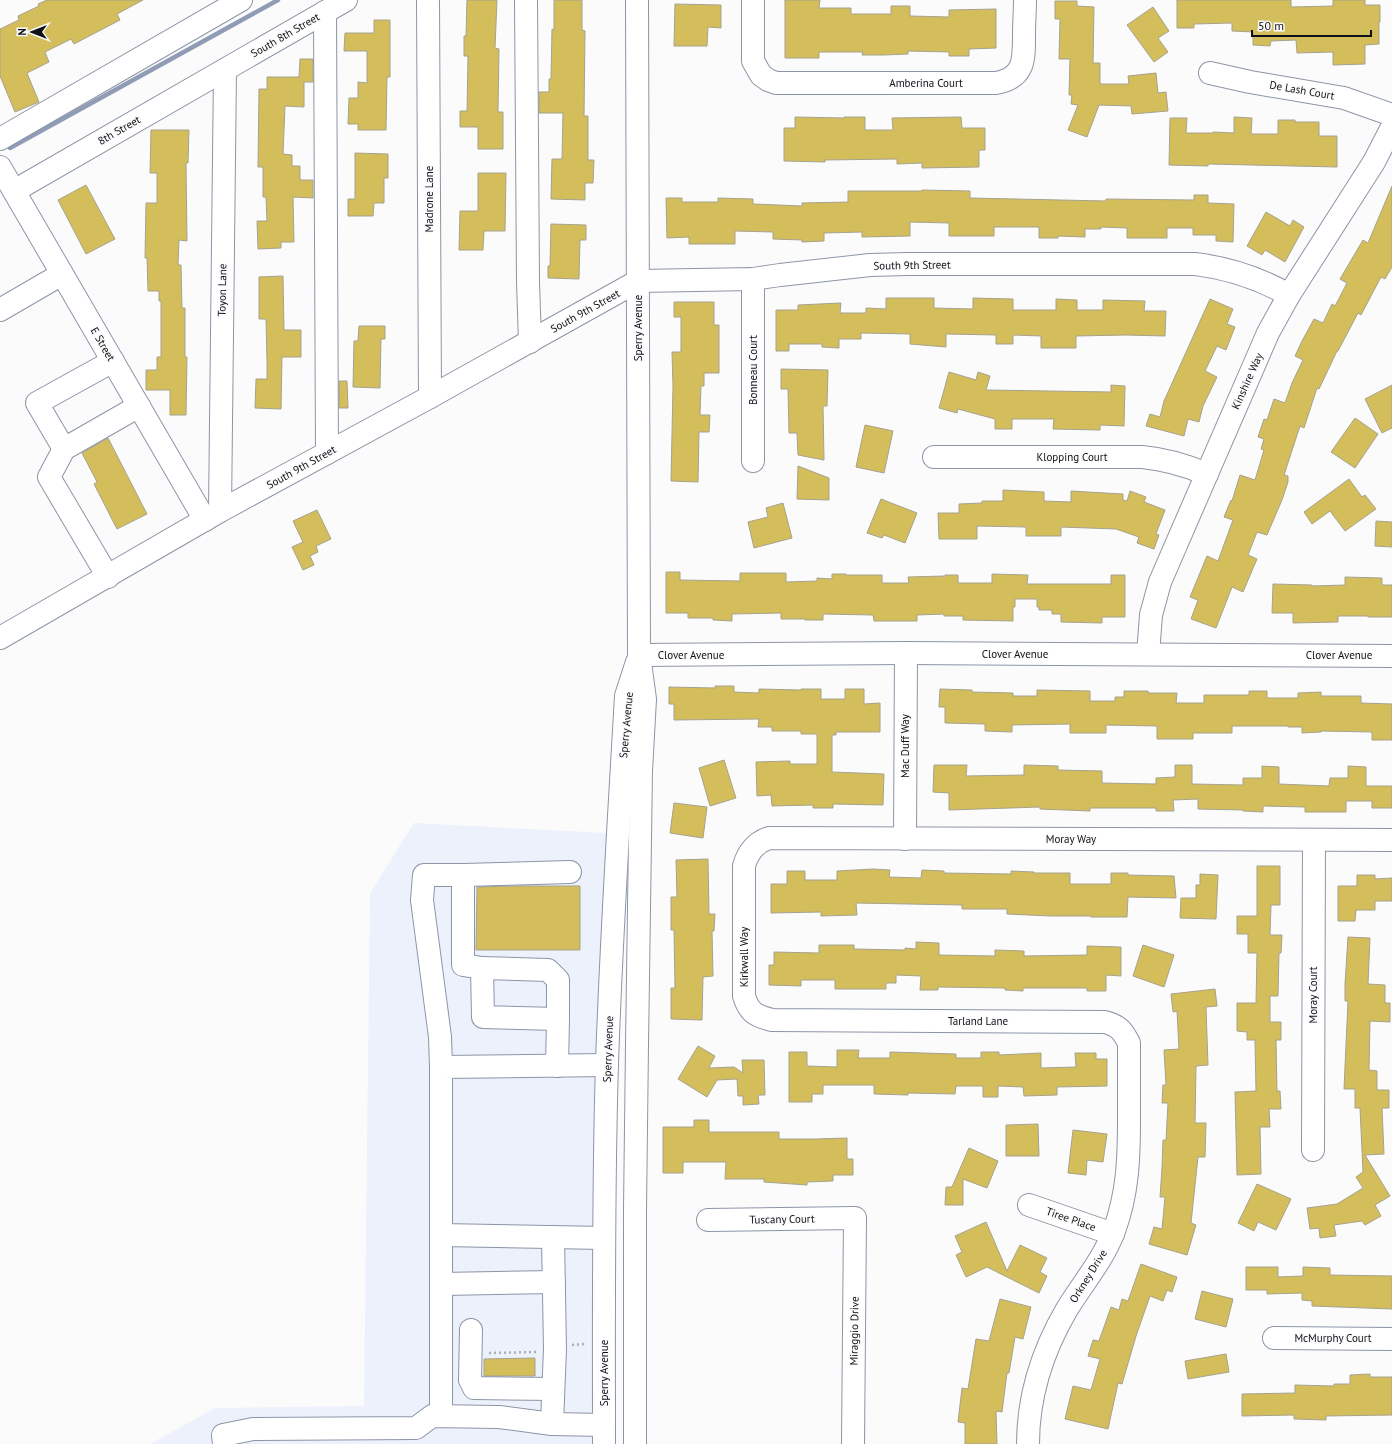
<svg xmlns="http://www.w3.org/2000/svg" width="1392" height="1444" viewBox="0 0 1392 1444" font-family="'PT Sans',sans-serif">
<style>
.built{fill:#ecf1fc}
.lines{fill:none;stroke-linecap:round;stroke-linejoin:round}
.stream{stroke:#909cb5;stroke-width:4.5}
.building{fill:#d4be5b;stroke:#a6a28e}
.minor-casing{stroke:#8c95a7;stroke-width:24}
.major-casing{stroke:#8c95a7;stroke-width:24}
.path{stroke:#aeafb1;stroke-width:2.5;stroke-dasharray:2 3;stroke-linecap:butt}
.minor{stroke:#fff;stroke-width:22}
.major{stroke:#fff;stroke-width:22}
.labels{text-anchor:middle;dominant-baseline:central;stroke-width:3;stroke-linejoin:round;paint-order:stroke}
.street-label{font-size:11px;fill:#0e1117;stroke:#fbfbfb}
</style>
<rect width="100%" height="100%" fill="#fbfbfb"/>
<polygon class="built" points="414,823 606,833 597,1444 150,1444 215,1408 364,1406 370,893"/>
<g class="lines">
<polyline class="stream" points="10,148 278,0"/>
</g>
<g class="building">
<polygon points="47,0 143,0 117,14 120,20 74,44 71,39 45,52 49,62 27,73 39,102 15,112 0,76 0,29 19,20 18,16 39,6 38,4"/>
<polygon points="467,0 497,0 495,48 499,49 498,112 503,112 503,149 478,149 478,127 460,127 460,111 467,111 468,56 464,56 464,36 466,36"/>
<polygon points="554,0 582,0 582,30 585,31 584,116 588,116 588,160 594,160 593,183 585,183 585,200 551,199 552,159 562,159 563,113 539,113 539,92 549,92 549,79 551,79 552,29 554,30"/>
<polygon points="785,0 820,0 819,8 851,8 851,14 891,14 891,6 910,6 910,16 949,17 949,10 996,9 996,48 969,49 969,56 949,56 949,52 908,51 908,54 884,55 862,55 863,52 819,52 819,58 785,58"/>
<polygon points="1177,0 1291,0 1291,7 1333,6 1333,0 1365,0 1365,5 1380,5 1380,22 1379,22 1379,44 1365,45 1365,64 1333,65 1333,52 1297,53 1296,40 1271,41 1270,46 1253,45 1253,32 1232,31 1232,23 1194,24 1194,28 1177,28"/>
<polygon points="1055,1 1077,1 1077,6 1094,7 1093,63 1100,63 1100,84 1129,84 1128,76 1156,73 1158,93 1166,92 1168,111 1132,114 1131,106 1099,105 1087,137 1068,130 1078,105 1071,104 1072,95 1069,95 1070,59 1059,59 1060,19 1055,19"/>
<polygon points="675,4 721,5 721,28 708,27 707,46 674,46"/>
<polygon points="1153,7 1169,31 1158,38 1168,52 1154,62 1127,25"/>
<polygon points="374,20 390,20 390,77 387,77 386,130 358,130 358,124 348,124 349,98 358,98 358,82 367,83 367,51 344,51 345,33 374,33"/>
<polygon points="300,59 313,59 313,82 304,82 304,107 285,106 283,154 292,155 292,166 300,166 300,180 313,180 313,198 293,197 294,242 281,242 281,248 258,249 257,221 267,221 266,197 263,197 263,167 258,167 259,89 267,89 267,77 299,77"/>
<polygon points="795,117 844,118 844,117 865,117 865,130 893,130 892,118 961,117 962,128 985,128 985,150 979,150 979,167 922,168 922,163 897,164 897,159 825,160 825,162 784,161 784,128 795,128"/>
<polygon points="1234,117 1252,118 1251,134 1278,134 1278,120 1295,120 1295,122 1319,122 1319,136 1337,136 1337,167 1208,164 1208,166 1169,165 1170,118 1187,118 1186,133 1213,133 1213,132 1234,133"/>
<polygon points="151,130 189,130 188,163 186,163 187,241 179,240 178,265 181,265 182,308 185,308 185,357 187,357 186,415 170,415 170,390 146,390 146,370 157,370 157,357 161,357 161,301 159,301 159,291 148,291 147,258 145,258 146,203 157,203 157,173 150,173"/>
<polygon points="355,153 388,154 388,178 384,178 384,203 374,203 373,216 348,216 348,199 355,199"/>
<polygon points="478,173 506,173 505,231 484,231 483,250 459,250 460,211 478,211"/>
<polygon points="86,185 115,239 86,254 58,200"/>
<polygon points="1392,186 1392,267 1385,279 1381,277 1361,315 1358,313 1338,351 1337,351 1319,389 1317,388 1304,428 1300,426 1284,475 1288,476 1288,482 1282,500 1267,535 1257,532 1248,555 1257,559 1243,592 1232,587 1216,628 1191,619 1198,600 1190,597 1207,556 1218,561 1233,520 1224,517 1231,500 1232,501 1240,475 1255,480 1264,450 1261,449 1264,439 1258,437 1264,419 1267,420 1274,399 1285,403 1292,383 1303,360 1295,356 1302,341 1314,319 1323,323 1332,304 1335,306 1347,283 1340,279 1363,240 1368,243"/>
<polygon points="922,190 970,191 970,198 1106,201 1106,199 1194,200 1194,195 1208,195 1208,203 1234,204 1233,242 1216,241 1216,235 1193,235 1193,228 1167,228 1167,238 1127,238 1127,228 1101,227 1101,229 1085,229 1085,237 1058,236 1058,238 1039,238 1039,227 994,227 994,236 949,236 949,223 910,222 910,236 862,237 862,232 824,233 824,241 802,242 802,240 773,239 773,232 735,231 735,244 689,244 689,237 667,238 666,198 682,198 682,202 718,202 718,198 753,199 753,204 802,206 802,203 848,202 848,191 922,191"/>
<polygon points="1266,212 1290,226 1293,220 1304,227 1285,262 1265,250 1262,255 1247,246"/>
<polygon points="551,224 586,225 586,240 580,240 579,279 548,278 548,266 550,266"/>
<polygon points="283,276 284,330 301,330 301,357 282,357 281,409 255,408 256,379 267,379 267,361 266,319 259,319 259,277"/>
<polygon points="886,298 934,298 934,308 973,309 973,298 1013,299 1013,310 1056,310 1056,299 1077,300 1077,310 1103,310 1103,300 1145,301 1144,311 1166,311 1165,336 1126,335 1076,336 1076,348 1041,348 1041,336 1013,335 1013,344 996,344 996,335 946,334 946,347 910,344 910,334 861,333 861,339 839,339 839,348 822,347 822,344 789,344 789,351 776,351 776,310 798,310 798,305 841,303 840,313 866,313 866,308 886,309"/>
<polygon points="1210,299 1233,309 1227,324 1235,327 1226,350 1217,346 1205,371 1217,377 1203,406 1199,422 1188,419 1184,436 1146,426 1150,414 1160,417 1164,401"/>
<polygon points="674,302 714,302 714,325 719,325 719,373 704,373 704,386 701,386 700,415 710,415 709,432 699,432 698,482 671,481 673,386 672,352 681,352 681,317 674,317"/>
<polygon points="359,326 385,326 385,339 381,339 380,388 353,387 354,341 358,341"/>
<polygon points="781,369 828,370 827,406 823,406 824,460 798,455 797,433 789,433 788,389 781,389"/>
<polygon points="949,372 976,380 978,372 990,376 986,390 1111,392 1111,385 1125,386 1124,426 1100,425 1100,430 1053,429 1054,419 1012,419 1012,429 995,429 995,419 958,409 957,413 939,408"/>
<polygon points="339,381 347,381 348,408 339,408"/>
<polygon points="1392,385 1392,428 1382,433 1365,399"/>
<polygon points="1355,418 1378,434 1355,468 1331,452"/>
<polygon points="865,425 893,431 884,473 856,467"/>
<polygon points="108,438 147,514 117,529 94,484 97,482 82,453"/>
<polygon points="798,466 829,478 829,500 797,499"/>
<polygon points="1349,479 1362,497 1365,495 1376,509 1345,531 1330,511 1312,524 1304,512"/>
<polygon points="1003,490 1044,492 1044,501 1071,502 1071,491 1123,494 1123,500 1127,501 1130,491 1146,497 1144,502 1165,510 1156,534 1159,535 1154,549 1137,543 1139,537 1116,529 1061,527 1061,536 1026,536 1026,527 977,526 977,539 939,539 938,513 959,513 959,504 982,503 982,501 1003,501"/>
<polygon points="881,499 917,513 905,543 884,535 882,538 867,533"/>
<polygon points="783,503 792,538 754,548 748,522 768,517 766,508"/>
<polygon points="317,510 331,539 316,546 318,552 310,556 314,565 303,570 292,547 303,542 293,521"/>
<polygon points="1376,521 1392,522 1392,547 1375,546"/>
<polygon points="666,572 680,572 680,580 740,581 740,573 786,573 786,582 817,581 817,578 832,579 832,574 846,574 846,575 882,575 882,583 909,583 908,577 945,576 945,575 958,575 958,583 992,583 992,574 1028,575 1027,584 1111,584 1111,575 1125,575 1125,617 1102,617 1102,623 1061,622 1061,614 1052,614 1052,610 1039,610 1039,607 1037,607 1037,599 1015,599 1015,607 1013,607 1013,621 963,620 963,616 944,616 944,614 917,615 917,621 874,621 873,615 823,614 823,620 805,620 805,619 781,619 781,613 732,614 732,621 713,620 713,618 688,618 688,613 666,613"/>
<polygon points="1345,577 1382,578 1382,585 1392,585 1392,617 1368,617 1368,616 1338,616 1338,622 1293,623 1293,613 1272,613 1273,584 1312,585 1312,586 1345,585"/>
<polygon points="715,686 734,686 734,692 759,693 759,689 801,690 801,689 821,689 821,699 845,699 845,689 864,689 864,704 880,703 880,732 836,732 836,735 832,735 832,772 884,774 883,805 833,804 833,808 813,808 813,805 772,806 771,795 757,796 756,762 790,761 790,764 817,764 817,734 801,734 801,731 772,731 772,727 758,727 759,719 674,720 674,704 669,704 669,687 715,688"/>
<polygon points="940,689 972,690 972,692 1013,693 1013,696 1037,696 1037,690 1090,691 1090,701 1115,701 1115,697 1124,697 1124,691 1148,691 1148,693 1177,693 1176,703 1204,703 1204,695 1249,695 1249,691 1267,691 1267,698 1298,698 1298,693 1321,692 1321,696 1361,696 1361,703 1392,704 1392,740 1372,740 1372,732 1321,731 1321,732 1302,733 1302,727 1288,727 1288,726 1232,726 1232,733 1193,733 1193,739 1157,739 1157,726 1106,725 1106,733 1070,733 1070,724 1012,725 1012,732 985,731 985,724 945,723 945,707 939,707"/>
<polygon points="724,760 736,798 710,806 699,768"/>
<polygon points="934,765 967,765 966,776 1024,775 1024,765 1058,766 1058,770 1102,771 1102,783 1156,784 1156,778 1175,777 1175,765 1192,765 1192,784 1243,785 1243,778 1262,778 1262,766 1279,767 1279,784 1329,786 1330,778 1348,778 1348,766 1366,767 1366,786 1392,786 1392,808 1372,808 1372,801 1346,801 1346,812 1305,812 1305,807 1263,806 1263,812 1243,811 1243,810 1198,809 1198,799 1173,800 1174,811 1156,811 1156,808 1090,808 1090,811 1040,809 1040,807 949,810 949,793 933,792"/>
<polygon points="674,803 707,807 703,838 670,833"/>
<polygon points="708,859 709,914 715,914 714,931 712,931 713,976 703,977 702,1020 671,1019 671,988 675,988 674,930 671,930 671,897 677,897 676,860"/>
<polygon points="1257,866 1280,866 1280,905 1271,905 1270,935 1282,935 1281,953 1279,953 1278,996 1270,996 1270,1022 1281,1022 1281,1040 1276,1040 1277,1091 1280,1091 1281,1109 1269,1109 1270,1127 1260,1127 1261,1174 1237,1175 1235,1092 1256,1091 1255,1040 1247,1040 1247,1032 1237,1031 1237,1003 1256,1003 1257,953 1248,953 1248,934 1237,934 1237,916 1257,916"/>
<polygon points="873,869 890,870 889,877 921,878 922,870 944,871 944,873 1011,874 1011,871 1034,872 1034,873 1070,873 1070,884 1111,884 1111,873 1128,873 1128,875 1174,876 1176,898 1128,897 1127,917 1091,917 1091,916 1051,916 1007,914 1007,909 962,909 962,905 856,903 857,915 821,916 821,912 771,913 771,884 787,884 787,871 805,871 805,880 837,880 837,871"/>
<polygon points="1200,874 1218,875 1216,919 1180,918 1181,898 1196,898 1196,885 1200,885"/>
<polygon points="1357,875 1375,875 1375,879 1392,878 1392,901 1375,901 1375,910 1356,910 1355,921 1338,921 1338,886 1357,886"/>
<polygon points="515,886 580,886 580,950 476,950 477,887"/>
<polygon points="1348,937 1370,938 1368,984 1385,985 1385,1003 1390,1003 1390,1022 1370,1021 1369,1070 1377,1071 1377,1090 1389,1090 1389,1108 1382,1108 1384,1154 1365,1155 1390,1196 1375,1205 1381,1216 1365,1225 1362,1221 1334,1225 1336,1236 1320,1238 1319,1228 1310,1229 1307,1208 1337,1204 1363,1188 1356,1177 1363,1172 1360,1108 1355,1108 1355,1089 1344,1089 1348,1001 1345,1001 1345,984"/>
<polygon points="916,942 939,943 939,955 995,956 995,950 1024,951 1024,956 1087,955 1087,946 1121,947 1121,976 1106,975 1106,991 1087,991 1087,988 1023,988 1023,991 1005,990 1005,988 938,987 938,990 920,990 921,976 896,975 896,983 886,983 886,989 835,989 835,980 801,980 801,986 769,985 769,965 774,965 774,952 819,953 819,945 854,945 854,949 905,950 905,948 916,949"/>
<polygon points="1143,945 1174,955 1164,987 1133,976"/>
<polygon points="1215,989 1217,1006 1206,1007 1208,1065 1196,1066 1195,1123 1206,1123 1205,1157 1198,1157 1191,1223 1196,1225 1187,1255 1149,1244 1154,1227 1162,1229 1165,1197 1160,1197 1162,1168 1163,1140 1166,1140 1168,1103 1162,1103 1163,1085 1166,1085 1164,1050 1179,1049 1177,1011 1173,1012 1171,994"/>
<polygon points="698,1046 715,1056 709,1068 734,1067 743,1073 742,1060 764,1060 765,1095 758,1095 759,1104 743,1105 743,1096 738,1096 737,1079 717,1080 707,1097 678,1079"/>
<polygon points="837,1050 859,1050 858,1058 890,1058 890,1052 956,1054 956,1058 981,1058 981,1052 999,1052 999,1055 1041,1053 1041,1068 1076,1067 1075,1053 1096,1053 1096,1059 1107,1059 1107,1086 1057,1087 1057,1095 1024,1096 1023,1087 998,1086 998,1097 983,1097 983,1086 956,1086 955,1094 908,1093 908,1095 874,1094 874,1085 823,1085 823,1094 812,1094 812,1102 789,1102 789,1052 807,1052 807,1066 837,1067"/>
<polygon points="694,1120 709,1120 709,1132 779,1132 779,1139 815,1139 847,1138 847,1159 853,1159 853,1175 833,1175 833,1181 807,1182 807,1185 764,1182 764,1179 725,1179 726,1162 683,1162 683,1173 663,1173 663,1127 694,1127"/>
<polygon points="1038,1124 1039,1156 1006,1156 1006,1125"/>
<polygon points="1073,1130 1107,1134 1103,1162 1087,1160 1086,1175 1068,1173"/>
<polygon points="969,1148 998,1161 987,1188 963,1179 963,1205 945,1205 946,1187 952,1187"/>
<polygon points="1257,1184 1291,1199 1276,1230 1258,1222 1254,1231 1238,1223"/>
<polygon points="986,1222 1007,1271 1020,1245 1047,1258 1040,1272 1047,1276 1039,1293 987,1267 966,1277 956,1255 962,1252 955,1236"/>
<polygon points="1141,1264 1177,1277 1172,1292 1167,1290 1163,1301 1150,1296 1136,1336 1122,1384 1118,1383 1108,1429 1065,1419 1073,1386 1091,1390 1100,1359 1088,1356 1093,1340 1099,1341 1111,1307 1119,1310 1122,1299 1128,1301"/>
<polygon points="1246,1267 1278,1267 1278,1277 1303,1276 1303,1267 1330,1268 1330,1275 1392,1276 1392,1309 1312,1306 1312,1301 1302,1300 1302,1293 1267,1294 1267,1290 1246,1290"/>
<polygon points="1202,1291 1233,1299 1226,1327 1195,1319"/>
<polygon points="1000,1299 1031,1307 1023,1339 1015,1337 1009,1373 1007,1373 1002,1412 996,1411 997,1444 965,1444 965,1423 958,1422 962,1388 968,1389 976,1339 989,1341"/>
<polygon points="1226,1354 1229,1372 1188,1379 1185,1361"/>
<polygon points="535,1358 535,1376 484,1376 484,1359"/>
<polygon points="1370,1374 1370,1377 1392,1377 1392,1415 1326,1416 1326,1420 1294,1419 1294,1415 1242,1416 1242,1394 1295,1393 1295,1385 1334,1386 1334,1384 1350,1384 1350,1375"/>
</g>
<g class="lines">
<defs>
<g id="minor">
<polyline points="428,0 430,397"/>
<polyline points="526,0 528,282 530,342"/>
<path d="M753 0V61L761 75 768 80 776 83H996C1025 78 1024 59 1024 35 1024 23 1025 12 1025 0"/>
<polyline points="325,12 327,453"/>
<polyline points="1210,73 1250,82 1344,98 1392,115"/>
<polyline points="0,139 241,0"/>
<polyline points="0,167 205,520"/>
<polyline points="14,191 346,0"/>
<polyline points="753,279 753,461"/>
<polyline points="0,310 62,274"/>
<polyline points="64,449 37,403 113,361"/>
<path d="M934 457H1142C1165 459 1185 465 1207 474"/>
<polyline points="220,511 225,70"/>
<polyline points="108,577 49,477 64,449 139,406"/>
<path d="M0 638 220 511 430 397 638 281 753 279 780 275 870 265 908 264H1195C1229 268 1259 278 1289 295"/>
<polyline points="1148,654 1151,615 1160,582 1268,333 1289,295 1374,162 1392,127"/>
<polyline points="639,655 906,653 1392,656"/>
<polyline points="905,839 906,653"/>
<polyline points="482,968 548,970 558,980 558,1019"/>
<polyline points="557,1066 558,1019 483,1017 482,968 463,965 463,875 570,872"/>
<polyline points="441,1067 440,1037 422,900 424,875 463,875"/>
<polyline points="1313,1150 1314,840"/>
<polyline points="1029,1205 1113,1234"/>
<polyline points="708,1220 855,1218 853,1444"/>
<polyline points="441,1235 441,1416"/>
<polyline points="604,1238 441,1235 441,1067 607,1065"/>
<polyline points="441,1284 554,1282"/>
<polyline points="471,1330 470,1380 474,1388 553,1389"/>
<polyline points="1274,1338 1392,1339"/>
<polyline points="552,1424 555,1349 553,1237"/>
<polyline points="224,1444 223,1435 253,1429 416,1428 432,1416 499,1417 552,1424 604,1425"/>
<path d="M1028 1444C1028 1396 1043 1350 1067 1309 1083 1283 1103 1260 1114 1231 1128 1193 1129 1158 1129 1118 1129 1093 1129 1068 1129 1043 1122 1030 1119 1026 1105 1022L772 1020C755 1016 749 1012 744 996V866C748 852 755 843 769 838L1392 840"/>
</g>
<g id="major">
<path d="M604 1444C604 1317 603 1191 607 1064 611 941 619 818 626 696L637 662"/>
<polyline points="635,1444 635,1209 637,1045 641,771 645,699 639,655 637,0"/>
</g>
</defs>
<use href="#minor" class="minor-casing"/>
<use href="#major" class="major-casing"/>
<g class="path">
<polyline points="572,1345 585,1344"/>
<polyline points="489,1353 536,1352"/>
</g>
<use href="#minor" class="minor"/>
<use href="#major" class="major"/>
</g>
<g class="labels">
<g class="street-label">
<text transform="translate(285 35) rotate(-30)">South 8th Street</text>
<text x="926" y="83">Amberina Court</text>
<text transform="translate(1302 90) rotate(10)">De Lash Court</text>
<text transform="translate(119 130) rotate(-30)">8th Street</text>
<text transform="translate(429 199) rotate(-90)">Madrone Lane</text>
<text transform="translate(912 265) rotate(-1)">South 9th Street</text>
<text transform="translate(222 290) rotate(-89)">Toyon Lane</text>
<text transform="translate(585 311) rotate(-29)">South 9th Street</text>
<text transform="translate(638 328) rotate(-90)">Sperry Avenue</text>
<text transform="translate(103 344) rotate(60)">E Street</text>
<text transform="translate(753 370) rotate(-90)">Bonneau Court</text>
<text transform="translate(1247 381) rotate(-66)">Kinshire Way</text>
<text x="1072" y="457">Klopping Court</text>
<text transform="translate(301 467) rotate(-29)">South 9th Street</text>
<text x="1015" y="654">Clover Avenue</text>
<text x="691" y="655">Clover Avenue</text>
<text x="1339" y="655">Clover Avenue</text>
<text transform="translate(626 725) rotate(-85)">Sperry Avenue</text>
<text transform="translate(905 746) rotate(-90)">Mac Duff Way</text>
<text x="1071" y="839">Moray Way</text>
<text transform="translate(744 957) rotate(-90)">Kirkwall Way</text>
<text transform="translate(1313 995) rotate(-90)">Moray Court</text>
<text x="978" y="1021">Tarland Lane</text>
<text transform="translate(608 1049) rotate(-88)">Sperry Avenue</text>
<text transform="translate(782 1219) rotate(-1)">Tuscany Court</text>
<text transform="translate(1071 1219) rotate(19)">Tiree Place</text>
<text transform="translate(1088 1276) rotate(-58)">Orkney Drive</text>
<text transform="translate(854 1331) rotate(-89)">Miraggio Drive</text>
<text x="1333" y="1338">McMurphy Court</text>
<text transform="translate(604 1373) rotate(-90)">Sperry Avenue</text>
</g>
</g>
<g transform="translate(32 32) rotate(270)" stroke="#fbfbfb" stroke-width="3" paint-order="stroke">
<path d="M0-3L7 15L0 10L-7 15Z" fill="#0e1117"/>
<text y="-6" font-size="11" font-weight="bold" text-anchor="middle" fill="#0e1117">N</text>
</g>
<path d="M1252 30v6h119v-6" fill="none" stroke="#0e1117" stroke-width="2"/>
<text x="1258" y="30" font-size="12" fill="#0e1117" stroke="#fbfbfb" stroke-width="3" paint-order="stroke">50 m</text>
</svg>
